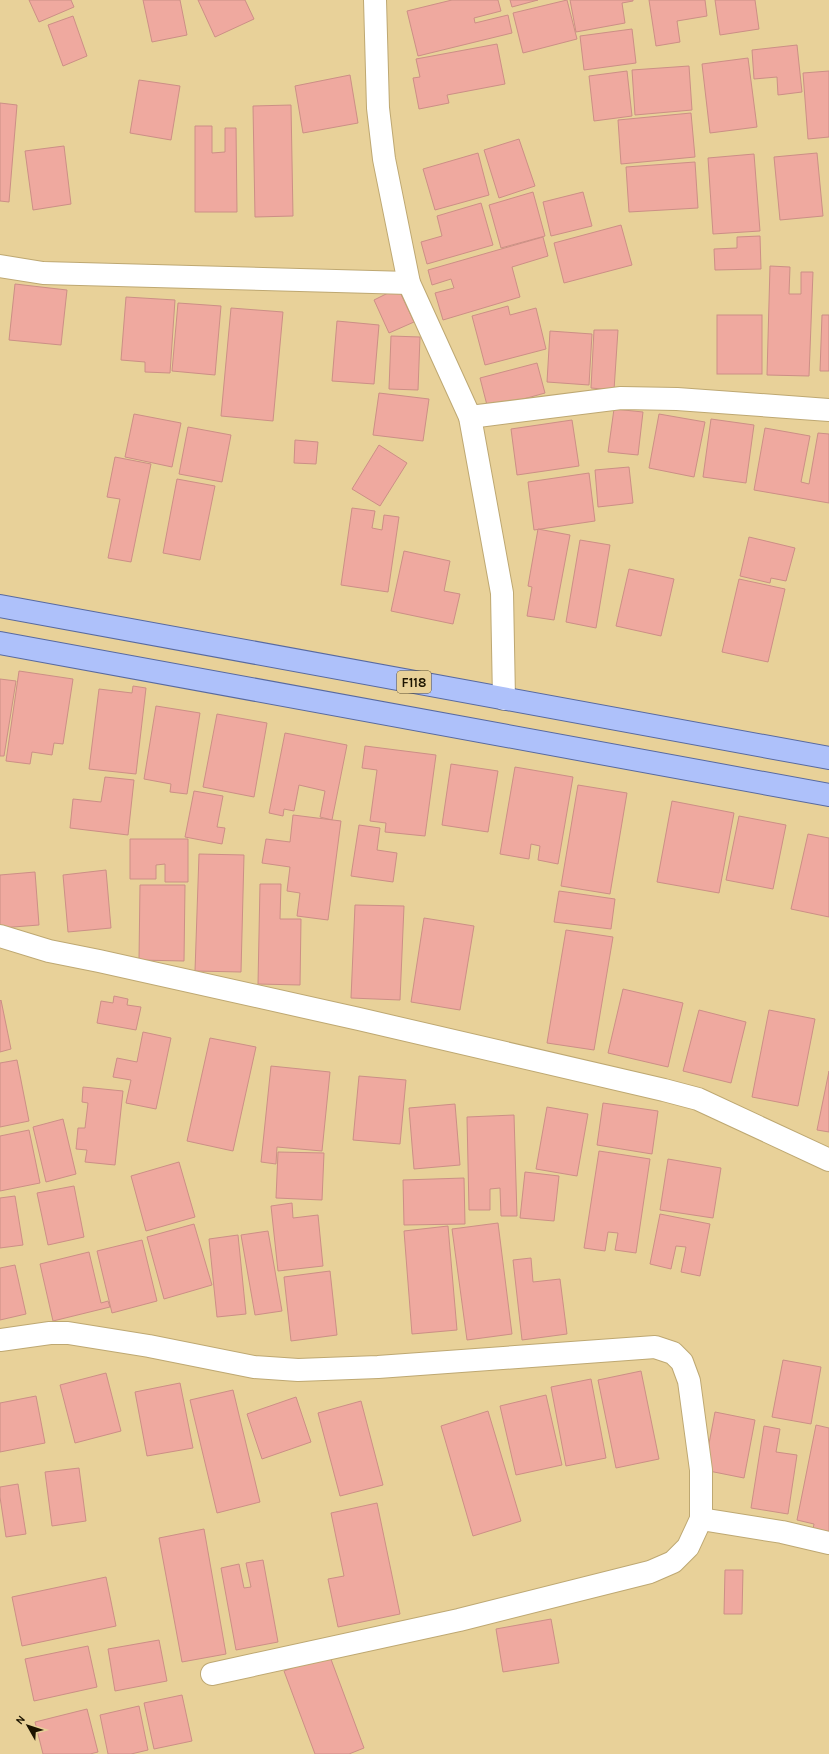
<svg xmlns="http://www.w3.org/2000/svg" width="829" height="1754" viewBox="0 0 829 1754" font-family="Karla,sans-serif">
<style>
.building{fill:#efa99f;stroke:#cc8f86}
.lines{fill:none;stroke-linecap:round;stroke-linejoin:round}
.street-casing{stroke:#bea872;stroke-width:24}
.primary-casing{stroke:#586aa0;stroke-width:24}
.street{stroke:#fff;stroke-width:22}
.primary{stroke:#aec1fa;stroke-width:22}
.labels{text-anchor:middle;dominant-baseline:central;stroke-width:3.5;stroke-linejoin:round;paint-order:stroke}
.shield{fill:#e8d199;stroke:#594d2f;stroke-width:1}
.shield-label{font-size:13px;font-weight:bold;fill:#1c1401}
</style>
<rect width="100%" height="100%" fill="#e8d199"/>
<g class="building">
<polygon points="29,0 71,0 74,7 39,22"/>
<polygon points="143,0 180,0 187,35 152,42"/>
<polygon points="198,0 245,0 254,19 215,37"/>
<polygon points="452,0 498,0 501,11 474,18 475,23 508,15 512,33 418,56 407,11"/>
<polygon points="510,0 538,0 512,7"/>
<polygon points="567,0 577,39 523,53 513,13"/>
<polygon points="570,0 633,0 633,1 622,3 625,23 576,32"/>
<polygon points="649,0 705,0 707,16 677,21 680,42 656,46"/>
<polygon points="715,0 755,0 759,29 720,35"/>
<polygon points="73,16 87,56 63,66 48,25"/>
<polygon points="632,29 636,63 584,70 580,36"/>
<polygon points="497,44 505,84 447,95 449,103 419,109 413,78 420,77 416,59"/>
<polygon points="797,45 802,92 778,95 777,77 754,79 752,50"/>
<polygon points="748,58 757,127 710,133 702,64"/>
<polygon points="689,66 692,110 635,115 632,70"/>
<polygon points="627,71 632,116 594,121 589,76"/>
<polygon points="829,71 829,137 808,139 803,73"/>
<polygon points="350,75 358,123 303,133 295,86"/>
<polygon points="139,80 180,86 171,140 130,133"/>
<polygon points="0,103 17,105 9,202 0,201"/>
<polygon points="291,105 293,216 255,217 253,106"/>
<polygon points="691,113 695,157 621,164 618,120"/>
<polygon points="195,126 212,126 212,153 225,152 225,128 236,128 237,212 195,212"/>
<polygon points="519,139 535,186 499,198 484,150"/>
<polygon points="64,146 71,204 33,210 25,151"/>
<polygon points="478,153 489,195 435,210 423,169"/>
<polygon points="817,153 823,216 780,220 774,157"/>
<polygon points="754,154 760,231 713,234 708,158"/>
<polygon points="695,162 698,208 629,212 626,167"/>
<polygon points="533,192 545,236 501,248 489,205"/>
<polygon points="583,192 592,226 551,236 543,202"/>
<polygon points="481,203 493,245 427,264 421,242 442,236 437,216"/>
<polygon points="621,225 632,265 564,283 554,243"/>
<polygon points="760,236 761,269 715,270 714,249 737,248 737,237"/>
<polygon points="543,237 548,256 512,267 520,297 443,320 435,293 454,288 451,279 432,285 428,270"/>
<polygon points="770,266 790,267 789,294 801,294 801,272 813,272 809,376 767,375"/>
<polygon points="15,284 67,290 61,345 9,340"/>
<polygon points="398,288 414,322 389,333 374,300"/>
<polygon points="126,297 175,300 170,373 145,372 145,362 121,360"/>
<polygon points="178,303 221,306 215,375 172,371"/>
<polygon points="508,306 510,315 536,308 546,349 485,365 472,316"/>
<polygon points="231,308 283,312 273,421 221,416"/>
<rect x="717" y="315" width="45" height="59"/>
<polygon points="822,315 829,315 829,371 820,371"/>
<polygon points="337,321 379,325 374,384 332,381"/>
<polygon points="594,330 618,330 614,390 591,388"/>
<polygon points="550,331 592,334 589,385 547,382"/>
<polygon points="391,336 420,337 418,390 389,389"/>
<polygon points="537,363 545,393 488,409 480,378"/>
<polygon points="379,393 429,399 423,441 373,435"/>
<polygon points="614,409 643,412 638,455 608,452"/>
<polygon points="134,414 181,423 172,467 125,457"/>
<polygon points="659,414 705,422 694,477 649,468"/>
<polygon points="711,419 754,425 746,483 703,477"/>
<polygon points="572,420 579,466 517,475 511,429"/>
<polygon points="188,427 231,435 222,482 179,474"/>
<polygon points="765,428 810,436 801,482 809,484 818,433 829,434 829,503 754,490"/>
<polygon points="295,440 318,442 316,464 294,463"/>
<polygon points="379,445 407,463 380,506 352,489"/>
<polygon points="115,457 151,464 131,562 108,558 120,499 107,497"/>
<polygon points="629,467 633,503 598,507 595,470"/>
<polygon points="589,473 595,521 534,530 528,482"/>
<polygon points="177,479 215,486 200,560 163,553"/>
<polygon points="352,508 375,511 372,528 382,530 384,515 399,517 388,592 341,585"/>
<polygon points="538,529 570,535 554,620 527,616 532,587 528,586"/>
<polygon points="749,537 795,548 786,581 771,578 770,583 740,576"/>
<polygon points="580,540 610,545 596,628 566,622"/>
<polygon points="404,551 450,561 444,591 460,594 453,624 391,611"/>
<polygon points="629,569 674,579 661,636 616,626"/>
<polygon points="739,579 785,589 768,662 722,652"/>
<polygon points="19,671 73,679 63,744 54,743 52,755 32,752 30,764 6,761"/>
<polygon points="0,679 16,681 4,756 0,756"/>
<polygon points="133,686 146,688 136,774 89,769 99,689 132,693"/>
<polygon points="156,706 200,713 187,794 170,792 171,784 144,779"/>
<polygon points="217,714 267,723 254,797 203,787"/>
<polygon points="285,733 347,745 332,820 320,817 325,791 299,785 294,811 284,809 283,816 269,813"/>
<polygon points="365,746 436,755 425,836 385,832 386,823 370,821 377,770 362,768"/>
<polygon points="451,764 498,771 488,832 442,825"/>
<polygon points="515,767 573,777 558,864 538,860 540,846 531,844 529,859 500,854"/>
<polygon points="105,777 134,780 128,835 70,828 73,799 101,802"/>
<polygon points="578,785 627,793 610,894 561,886"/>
<polygon points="194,791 223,796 217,827 225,828 222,844 185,837"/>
<polygon points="672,801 734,813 719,893 657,882"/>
<polygon points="293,815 341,821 328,920 297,916 300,893 287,891 290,867 262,863 266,839 290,842"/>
<polygon points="739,816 786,825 773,889 726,880"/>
<polygon points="359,825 380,828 377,850 397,853 393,882 351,876"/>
<polygon points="808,834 829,838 829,917 791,909"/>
<polygon points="130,839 188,839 188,882 165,882 165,864 156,865 156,879 130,879"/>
<polygon points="199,854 244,855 241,972 195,971"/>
<polygon points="106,870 111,928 68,932 63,875"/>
<polygon points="35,872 39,925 0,928 0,875"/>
<polygon points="260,884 281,884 280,919 301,919 300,985 258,984"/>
<polygon points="140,885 185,885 184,961 139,960"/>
<polygon points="559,891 615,899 611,929 554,922"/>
<polygon points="355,905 404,906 400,1000 351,998"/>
<polygon points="424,918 474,926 460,1010 411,1002"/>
<polygon points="566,930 613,937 594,1050 547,1043"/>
<polygon points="623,989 683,1003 668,1067 608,1053"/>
<polygon points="114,996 128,999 127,1005 141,1007 136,1030 97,1023 101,1001 113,1003"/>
<polygon points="1,1000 11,1049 0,1052 0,1001"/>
<polygon points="699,1010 746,1022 731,1083 683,1071"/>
<polygon points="769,1010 815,1019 798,1106 752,1097"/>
<polygon points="143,1032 171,1038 156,1109 126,1103 131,1080 113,1077 117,1058 137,1062"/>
<polygon points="210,1038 256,1047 233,1151 187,1141"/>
<polygon points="17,1060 29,1121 0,1127 0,1063"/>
<polygon points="271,1066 330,1072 322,1151 277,1147 276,1164 261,1162"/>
<polygon points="829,1071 829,1132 817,1130"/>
<polygon points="359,1076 406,1080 400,1144 353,1140"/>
<polygon points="83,1087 123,1091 115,1165 85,1162 87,1150 76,1149 78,1128 85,1128 88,1103 82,1102"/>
<polygon points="603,1103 658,1111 652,1154 597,1145"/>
<polygon points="455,1104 460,1165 414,1169 409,1108"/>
<polygon points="547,1107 588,1114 577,1176 536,1169"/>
<polygon points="514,1115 517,1216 501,1216 500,1188 490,1189 490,1210 469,1210 467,1117"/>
<polygon points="63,1119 76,1174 46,1182 33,1127"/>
<polygon points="29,1130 40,1183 0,1191 0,1136"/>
<polygon points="599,1151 650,1159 636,1253 615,1250 618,1233 608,1232 605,1251 584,1248"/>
<polygon points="278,1152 324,1153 322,1200 276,1198"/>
<polygon points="668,1159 721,1168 713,1218 660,1210"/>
<polygon points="179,1162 195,1217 146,1231 131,1176"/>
<polygon points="525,1172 559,1176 554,1221 520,1218"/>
<polygon points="464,1178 465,1224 404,1225 403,1180"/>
<polygon points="74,1186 84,1237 48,1245 37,1193"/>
<polygon points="15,1196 23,1245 0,1248 0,1198"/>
<polygon points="292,1203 293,1218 318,1215 323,1266 278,1271 271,1206"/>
<polygon points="660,1214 710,1224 700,1276 681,1272 686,1247 676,1246 671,1269 650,1264"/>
<polygon points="498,1223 512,1334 467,1340 452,1229"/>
<polygon points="194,1224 212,1285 164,1299 147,1237"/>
<polygon points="448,1226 457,1330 412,1334 404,1231"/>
<polygon points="268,1231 282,1311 255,1315 241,1235"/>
<polygon points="238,1235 246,1314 217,1317 209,1239"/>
<polygon points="142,1240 157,1301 112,1313 97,1251"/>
<polygon points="89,1252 101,1303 108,1301 110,1307 53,1321 40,1264"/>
<polygon points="531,1258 533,1282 560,1279 567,1334 522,1340 513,1260"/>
<polygon points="15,1265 26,1314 0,1320 0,1268"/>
<polygon points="330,1271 337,1335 291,1341 284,1277"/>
<polygon points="783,1360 821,1367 811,1424 772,1417"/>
<polygon points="641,1371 659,1459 616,1468 598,1380"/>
<polygon points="106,1373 121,1431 75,1443 60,1385"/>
<polygon points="591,1379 606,1458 566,1466 551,1387"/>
<polygon points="180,1383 193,1448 147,1456 135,1392"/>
<polygon points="233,1390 260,1502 217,1513 190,1400"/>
<polygon points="546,1395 562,1465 516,1475 500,1406"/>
<polygon points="36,1396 45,1443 0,1452 0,1403"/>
<polygon points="296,1397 311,1442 262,1459 247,1414"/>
<polygon points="361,1401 383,1485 340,1496 318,1413"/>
<polygon points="488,1411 521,1521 473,1536 441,1426"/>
<polygon points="715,1412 755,1420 744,1478 704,1470"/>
<polygon points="816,1425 829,1428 829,1532 813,1529 814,1524 797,1520"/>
<polygon points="764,1426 780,1429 776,1452 797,1455 788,1514 751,1508"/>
<polygon points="79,1468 86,1521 52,1526 45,1472"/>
<polygon points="18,1484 26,1534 6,1537 0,1497 0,1487"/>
<polygon points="377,1503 400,1614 338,1627 328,1579 344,1576 331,1513"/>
<polygon points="204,1529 226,1654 182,1662 159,1538"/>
<polygon points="263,1560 278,1642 236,1650 221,1568 239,1564 244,1588 251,1587 246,1563"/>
<polygon points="725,1570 743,1570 742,1614 724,1614"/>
<polygon points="106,1577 116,1626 22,1646 12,1597"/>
<polygon points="551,1619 559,1663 503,1672 496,1629"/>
<polygon points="159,1640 167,1681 115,1691 108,1649"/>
<polygon points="88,1646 97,1687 34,1701 25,1659"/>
<polygon points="329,1654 364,1748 349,1754 315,1754 284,1671"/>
<polygon points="182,1695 192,1741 154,1749 144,1703"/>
<polygon points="139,1706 148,1750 131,1754 108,1754 100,1715"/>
<polygon points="87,1709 98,1752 90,1754 43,1754 35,1722"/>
</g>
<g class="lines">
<defs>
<g id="street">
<polyline points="375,0 378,108 384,159 409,283 470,417 502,593 504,699"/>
<polyline points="0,266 43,273 409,283"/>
<polyline points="470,417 621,398 677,399 829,410"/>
<polyline points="0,936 49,951 99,961 359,1019 664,1090 698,1099 829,1160"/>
<polyline points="0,1340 50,1333 68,1333 149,1346 254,1367 298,1370 378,1367 655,1347 673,1353 682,1362 689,1381 701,1470 701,1519 688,1547 673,1562 650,1572 459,1620 212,1674"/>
<polyline points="701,1519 782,1532 829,1543"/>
</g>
<g id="primary">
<polyline points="0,606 829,758"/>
<polyline points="0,643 829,795"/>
</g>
</defs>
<use href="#street" class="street-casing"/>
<use href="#primary" class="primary-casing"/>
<use href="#street" class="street"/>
<use href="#primary" class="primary"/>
</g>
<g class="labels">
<rect class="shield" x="397" y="671" width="34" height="22" rx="3"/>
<g class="shield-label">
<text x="414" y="682">F118</text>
</g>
</g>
<g transform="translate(28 1726) rotate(309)" stroke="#e8d199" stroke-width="3" paint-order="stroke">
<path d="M0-3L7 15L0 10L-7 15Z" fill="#1c1401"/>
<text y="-6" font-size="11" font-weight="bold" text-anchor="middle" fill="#1c1401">N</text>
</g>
</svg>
